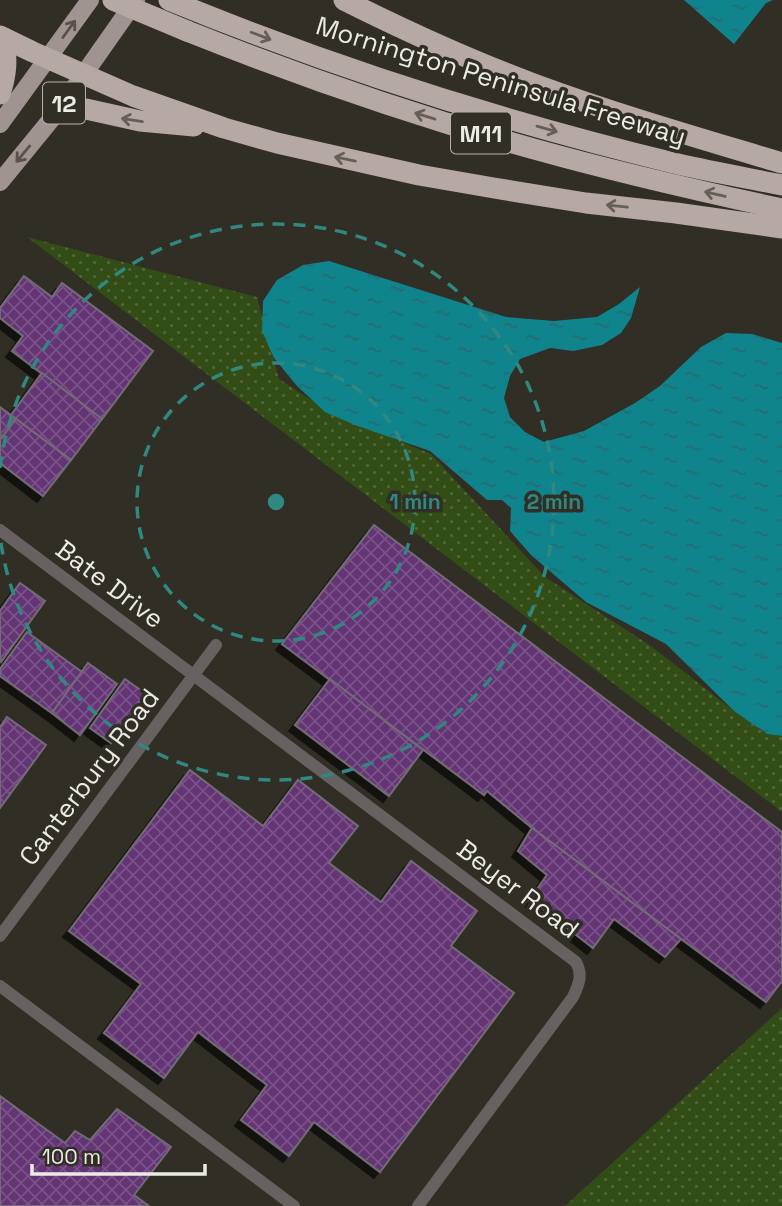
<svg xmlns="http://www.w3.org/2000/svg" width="782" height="1206" viewBox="0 0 782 1206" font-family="'Space Grotesk',sans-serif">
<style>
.grass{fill:url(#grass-dots)}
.water{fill:url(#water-ripples)}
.building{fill:url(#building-cross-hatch);stroke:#736c76;stroke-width:2;filter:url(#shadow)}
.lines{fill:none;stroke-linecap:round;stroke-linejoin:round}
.minor{stroke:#676261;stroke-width:12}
.primary{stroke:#a09492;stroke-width:18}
.motorway{stroke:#b6a8a5;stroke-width:21}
.motorway-bridge{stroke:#b6a8a5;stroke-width:21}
.oneway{stroke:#58524b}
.oneway2{stroke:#665f58}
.ring{fill:none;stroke:#308880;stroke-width:3.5;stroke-dasharray:12 9}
.labels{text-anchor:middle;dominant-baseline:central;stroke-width:7;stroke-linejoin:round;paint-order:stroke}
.shield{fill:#312e25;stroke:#b4b2ab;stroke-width:2}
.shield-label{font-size:24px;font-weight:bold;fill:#ecebe5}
.street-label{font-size:26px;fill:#ecebe5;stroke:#312e25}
.centre{fill:#308880;stroke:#312e25;stroke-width:3.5}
.ring-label{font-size:21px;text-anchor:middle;font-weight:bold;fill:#308880;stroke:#312e25;stroke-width:7;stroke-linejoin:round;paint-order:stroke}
</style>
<defs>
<pattern id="grass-dots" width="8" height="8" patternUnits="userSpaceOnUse" patternTransform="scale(1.75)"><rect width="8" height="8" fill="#334d16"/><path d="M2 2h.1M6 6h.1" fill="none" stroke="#516738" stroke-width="1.8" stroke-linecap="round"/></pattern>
<pattern id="water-ripples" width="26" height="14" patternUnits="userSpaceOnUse" patternTransform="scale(1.75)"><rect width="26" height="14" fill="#10848c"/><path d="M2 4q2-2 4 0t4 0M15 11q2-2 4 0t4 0" fill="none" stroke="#266b70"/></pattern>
<pattern id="building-cross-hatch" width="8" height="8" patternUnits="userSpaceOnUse" patternTransform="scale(1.75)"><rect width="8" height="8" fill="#633475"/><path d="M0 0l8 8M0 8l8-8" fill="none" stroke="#7a5288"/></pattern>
<filter id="shadow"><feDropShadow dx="-6" dy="6" stdDeviation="0" flood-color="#0009"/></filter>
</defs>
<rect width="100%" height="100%" fill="#312e25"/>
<g class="grass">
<polygon points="27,237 257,297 279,379 331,413 431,454 545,577 651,646 734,711 767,734 782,736 782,812"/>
<polygon points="782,1008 782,1206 565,1206"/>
</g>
<g class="water">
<polygon points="684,0 773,0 766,3 734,44"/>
<polygon points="329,261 506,317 554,321 597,317 619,304 640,287 631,318 621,333 602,345 573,351 550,348 520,359 510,376 504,398 510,417 525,432 544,442 584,431 635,403 660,386 701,347 726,333 752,334 782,343 782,736 767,734 734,711 666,644 586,602 531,555 510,531 511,508 502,500 487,500 430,451 355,425 325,412 297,386 274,358 262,331 263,301 277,280 303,265"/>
</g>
<g class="building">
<polygon points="24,276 52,297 62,283 153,351 102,419 12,351 23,336 0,318 0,308"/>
<polygon points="42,373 102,419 71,460 11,415"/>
<polygon points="0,407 16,419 0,440"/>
<polygon points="16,419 71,460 43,496 0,463 0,440"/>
<polygon points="374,525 782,832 782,981 766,1002 532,828 487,791 484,795 282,644"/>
<polygon points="20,583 45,601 1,662 0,661 0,611"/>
<polygon points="27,632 82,672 52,713 0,676 0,669"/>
<polygon points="88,663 117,684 80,735 52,713"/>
<polygon points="125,679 146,694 111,743 90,728"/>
<polygon points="330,679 423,750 389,796 295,725"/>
<polygon points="7,717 46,745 0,808 0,727"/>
<polygon points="190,770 263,826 298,780 358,826 329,863 381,902 411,861 477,911 451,946 514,993 380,1172 314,1122 289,1156 241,1120 267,1085 198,1032 164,1078 104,1033 141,984 69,931"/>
<polygon points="532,828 681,939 665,957 614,919 593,948 530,899 547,875 518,851"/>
<polygon points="0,1096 65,1143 75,1131 90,1140 117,1109 171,1147 134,1195 149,1206 0,1206"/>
</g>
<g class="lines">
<g class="minor">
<path d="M0 530 576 962C583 975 579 984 573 997L418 1206"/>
<polyline points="0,936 216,645"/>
<polyline points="0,986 294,1206"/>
</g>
<g class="primary">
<polyline points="0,124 90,0"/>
<polyline points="0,182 58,111 136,0"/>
</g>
<g class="motorway">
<path d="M169 0C334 68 505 122 678 164 713 172 747 178 782 185"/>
<path d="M344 0C406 31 469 60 534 84 615 114 699 138 782 163"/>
<path d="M187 31C300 76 416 116 534 149 616 172 699 191 782 209"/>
<polyline points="0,36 33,52 133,96 224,128 277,143 419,175 494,188 586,203 676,213 782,228"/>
<path d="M0 94C7 73 7 60 4 38"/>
<polyline points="58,111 86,109 140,121 194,126"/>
</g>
<polyline class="motorway-bridge" points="113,0 187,31"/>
</g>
<defs><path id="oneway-shaft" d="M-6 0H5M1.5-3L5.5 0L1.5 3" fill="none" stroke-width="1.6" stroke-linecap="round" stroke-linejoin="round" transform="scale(1.75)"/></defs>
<g class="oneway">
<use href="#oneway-shaft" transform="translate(69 29) rotate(-54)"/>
<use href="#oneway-shaft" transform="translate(23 154) rotate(130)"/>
</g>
<g class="oneway2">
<use href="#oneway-shaft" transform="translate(261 36) rotate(21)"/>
<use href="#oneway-shaft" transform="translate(425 116) rotate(-163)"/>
<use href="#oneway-shaft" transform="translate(132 120) rotate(-171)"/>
<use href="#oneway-shaft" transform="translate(547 129) rotate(16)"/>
<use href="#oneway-shaft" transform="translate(345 159) rotate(-168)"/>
<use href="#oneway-shaft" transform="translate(715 194) rotate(-167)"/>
<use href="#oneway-shaft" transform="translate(617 206) rotate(-174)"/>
</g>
<g class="ring">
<circle cx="276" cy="502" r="139"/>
<path d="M0 468A278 278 0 1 1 0 536"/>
</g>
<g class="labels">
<g class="shield">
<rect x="43" y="82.5" width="42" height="41" rx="5"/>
<rect x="451" y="112.5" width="60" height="41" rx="5"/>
</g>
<g class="shield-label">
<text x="64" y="103">12</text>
<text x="481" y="133">M11</text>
</g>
<g class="street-label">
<text transform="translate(501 81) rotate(17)">Mornington Peninsula Freeway</text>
<text transform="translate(110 584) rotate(37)">Bate Drive</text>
<text transform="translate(89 777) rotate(-53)">Canterbury Road</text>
<text transform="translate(518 889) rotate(37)">Beyer Road</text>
</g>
</g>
<circle cx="276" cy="502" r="10" class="centre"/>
<g class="ring-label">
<text x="415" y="509">1 min</text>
<text x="554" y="509">2 min</text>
</g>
<path d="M32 1164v10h173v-10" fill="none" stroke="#ecebe5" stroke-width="3.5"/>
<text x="42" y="1164" font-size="21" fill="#ecebe5" stroke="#312e25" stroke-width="5" paint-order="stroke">100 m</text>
</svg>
